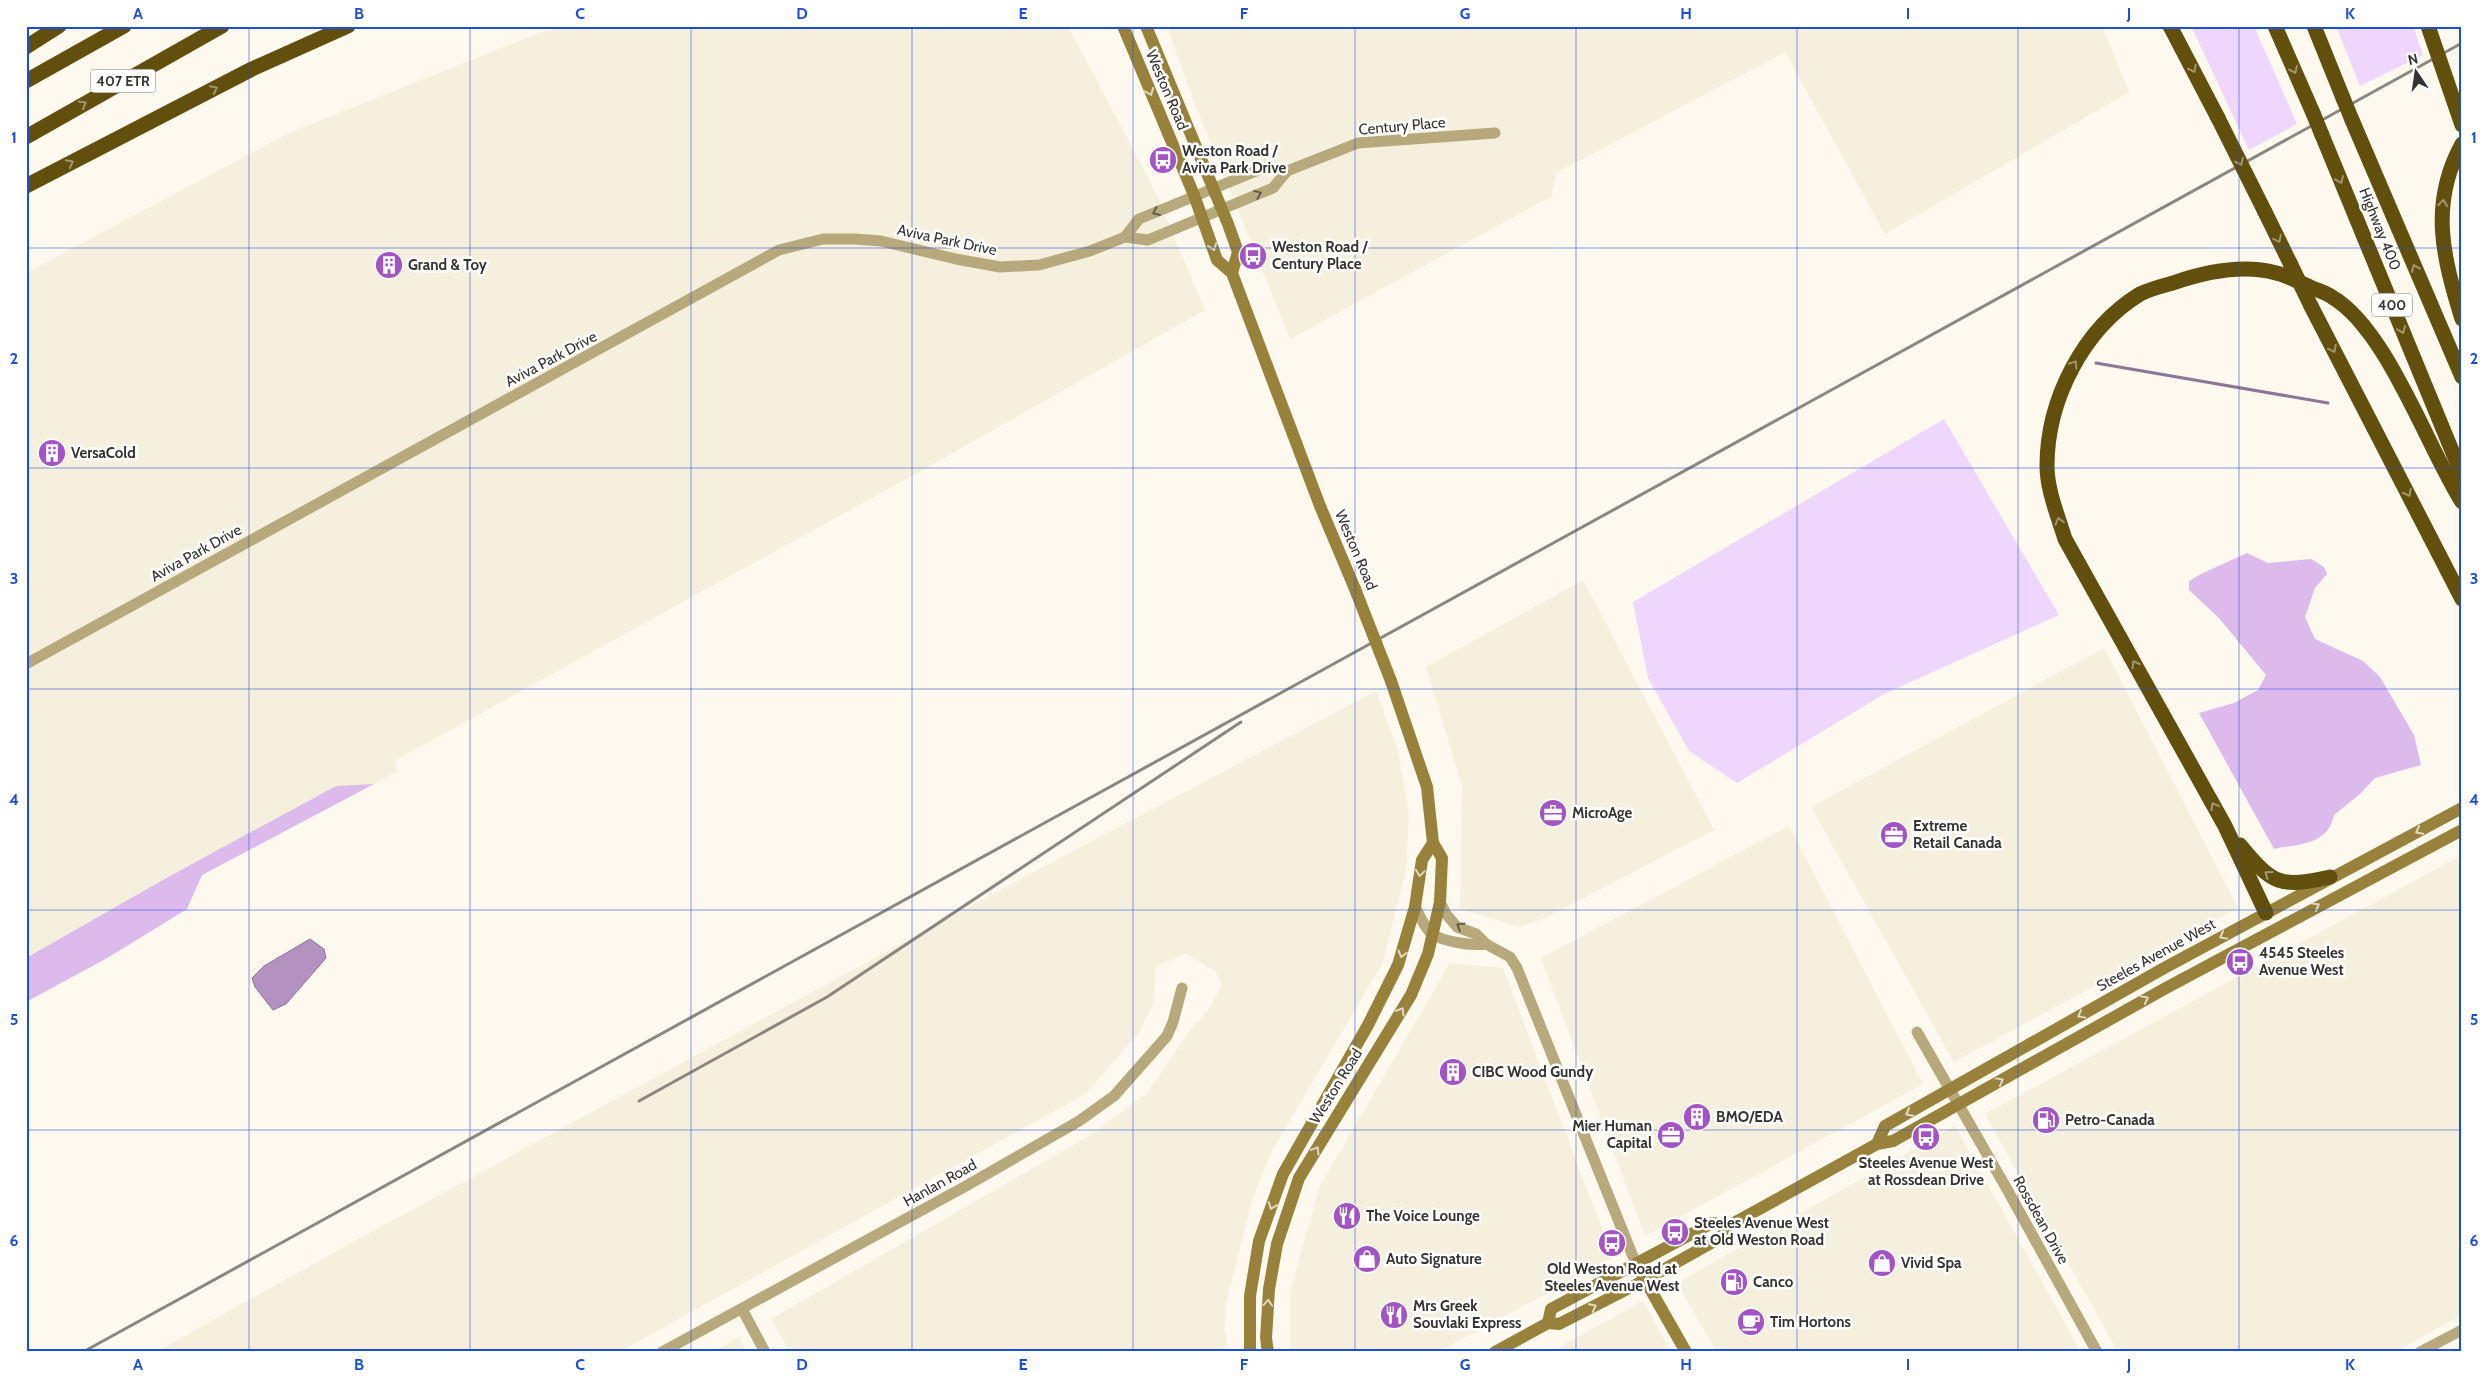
<svg xmlns="http://www.w3.org/2000/svg" width="2488" height="1378" viewBox="0 0 2488 1378" font-family="Cabin,sans-serif">
<style>
.built{fill:#f5efdd}
.green{fill:#efd6fc}
.forest{fill:#dcbaec}
.water{fill:#b392c2;stroke:#8e7696}
.lines{fill:none;stroke-linecap:round;stroke-linejoin:round}
.stream{stroke:#8e7696;stroke-width:3}
.street{stroke:#b8a97d;stroke-width:11}
.secondary{stroke:#98823b;stroke-width:12}
.highway{stroke:#624f0e;stroke-width:15}
.rail{stroke:#8a8780;stroke-width:3}
.secondary-bridge{stroke:#98823b;stroke-width:12}
.highway-bridge{stroke:#624f0e;stroke-width:15}
.oneway{stroke:#a1956e}
.oneway2{stroke:#e0dac4}
.oneway3{stroke:#645d4b}
.grid{fill:none;stroke:#1d4ed8;stroke-width:1;stroke-opacity:0.55}
.labels{text-anchor:middle;dominant-baseline:central;stroke-width:5;stroke-linejoin:round;paint-order:stroke}
.shield{fill:#fff;stroke:#72716e;stroke-width:1}
.shield-label{font-size:14px;font-weight:bold;fill:#363430}
.street-label{font-size:15px;fill:#363430;stroke:#fff}
.poi-label{font-size:15px;font-weight:bold;fill:#363430;stroke:#fff;text-anchor:start}
.neatline{fill:none;stroke:#1d4ed8;stroke-width:2}
.grid-label{font-size:16px;text-anchor:middle;font-weight:bold;fill:#1d4ed8}
</style>
<rect width="100%" height="100%" fill="#fdf9ee"/>
<g class="built">
<polygon points="576,26 1068,26 1152,185 1205,310 919,472 396,760 397,772 374,784 336,786 26,959 26,273 291,132 544,31"/>
<polygon points="1167,26 2102,26 2129,92 1885,234 1785,52 1556,173 1552,196 1290,339 1191,94"/>
<polygon points="1583,580 1714,830 1545,918 1519,927 1460,909 1462,786 1426,667"/>
<polygon points="2104,648 2238,908 1954,1062 1811,807"/>
<polygon points="1376,691 1398,750 1409,815 1406,870 1383,962 1272,1151 1252,1199 1226,1304 1225,1328 1228,1352 790,1352 771,1319 1089,1136 1147,1093 1192,1028 1208,1010 1222,986 1216,972 1186,954 1156,966 1153,1004 1139,1033 1085,1094 619,1352 156,1352 333,1253 1009,885"/>
<polygon points="1789,826 1923,1084 1645,1236 1541,958"/>
<polygon points="2462,855 2462,1315 2395,1352 2118,1352 1985,1114"/>
<polygon points="1450,963 1503,968 1613,1258 1438,1352 1290,1352 1290,1291 1320,1186"/>
<polygon points="1955,1126 2081,1352 1717,1352 1677,1283"/>
<polygon points="1643,1301 1671,1352 1551,1352"/>
<polygon points="739,1337 746,1352 713,1352"/>
</g>
<g class="green">
<polygon points="2191,26 2254,26 2297,124 2249,150"/>
<polygon points="2336,26 2413,26 2423,55 2360,86"/>
<polygon points="1944,419 2059,615 1884,694 1737,783 1689,751 1648,678 1633,602"/>
</g>
<g class="forest">
<path d="M2247 553 2268 563 2311 559 2324 567 2327 574 2315 588 2305 617 2315 639 2363 661 2380 677 2414 735 2421 765 2375 778 2360 794 2334 815C2328 845 2299 844 2274 849L2199 713 2234 703 2258 690 2266 675 2219 618 2189 590V581L2203 573Z"/>
<polygon points="374,784 202,875 187,909 109,957 26,1002 26,958 170,876 336,786"/>
</g>
<polygon class="water" points="310,939 324,949 326,958 286,1004 273,1010 255,987 252,978 264,966"/>
<g class="lines">
<polyline class="stream" points="2096,363 2328,403"/>
<g class="street">
<polyline points="1125,237 1139,219 1266,167 1287,171 1358,143 1495,133"/>
<polyline points="26,664 779,250 823,239 855,239 881,241 956,259 1000,267 1039,265 1090,251 1125,237 1148,240 1273,188 1287,171"/>
<polyline points="1440,902 1446,914 1457,927 1476,934 1486,944 1510,957 1517,968 1636,1264"/>
<path d="M1415 907C1420 915 1424 928 1432 934 1444 942 1472 946 1486 944"/>
<polyline points="1917,1032 2008,1191 2097,1352"/>
<polyline points="742,1309 765,1352"/>
<polyline points="662,1352 966,1186 1079,1121 1114,1096 1167,1036 1173,1022 1182,988"/>
<polyline points="2420,1352 2462,1330"/>
</g>
<g class="secondary">
<polyline points="1123,26 1194,195 1217,260 1232,273 1320,506 1355,589"/>
<polyline points="1146,26 1228,224 1238,252 1232,273"/>
<polyline points="1877,1144 1885,1126 2166,967 2462,808"/>
<polyline points="1641,1273 1686,1352"/>
<polyline points="1548,1323 1551,1309 1712,1223 1730,1225"/>
<polyline points="1250,1352 1250,1296 1259,1241 1283,1174 1368,1025 1398,965 1415,907 1422,860 1433,843"/>
<polyline points="1268,1352 1266,1338 1269,1289 1277,1244 1299,1178 1411,995 1428,954 1440,902 1442,858 1433,843 1427,787 1391,681"/>
<polyline points="1495,1352 1548,1323 1559,1324 1645,1280 1720,1238 1730,1225 1743,1218 1877,1144 1893,1141 2166,988 2462,830"/>
</g>
<g class="highway">
<polyline points="2170,26 2218,118"/>
<polyline points="2275,26 2313,113"/>
<polyline points="2314,26 2343,98"/>
<polyline points="26,47 59,26"/>
<polyline points="26,81 124,26"/>
<polyline points="2352,120 2462,377"/>
<polyline points="2322,135 2462,475"/>
<polyline points="26,137 222,26"/>
<path d="M2462 144C2429 204 2443 257 2462 319"/>
<polyline points="26,186 252,69 348,26"/>
<polyline points="2265,212 2291,265"/>
<polyline points="2311,306 2462,599"/>
<path d="M2240 845C2273 885 2280 888 2330 877"/>
<path d="M2266 913 2225 826 2065 539C2058 516 2047 490 2047 466 2047 400 2083 329 2140 294 2150 289 2162 286 2173 283 2205 272 2243 264 2276 273 2287 275 2298 282 2308 286 2316 290 2325 292 2332 297 2387 329 2427 447 2462 502"/>
</g>
<g class="rail">
<polyline points="639,1101 827,997 1241,722"/>
<polyline points="83,1352 2462,43"/>
</g>
<polyline class="secondary-bridge" points="1355,589 1391,681"/>
<g class="highway-bridge">
<polyline points="2428,26 2462,125"/>
<polyline points="2343,98 2352,120"/>
<polyline points="2313,113 2322,135"/>
<polyline points="2218,118 2265,212"/>
<polyline points="2291,265 2311,306"/>
</g>
</g>
<defs><path id="oneway-chevron" d="M-2-3.5L2.5 0L-2 3.5" fill="none" stroke-width="1.6" stroke-linecap="round" stroke-linejoin="round" transform="scale(1.25)"/></defs>
<g class="oneway">
<use href="#oneway-chevron" transform="translate(2193 69) rotate(63)"/>
<use href="#oneway-chevron" transform="translate(2294 70) rotate(66)"/>
<use href="#oneway-chevron" transform="translate(214 89) rotate(-27)"/>
<use href="#oneway-chevron" transform="translate(83 104) rotate(-30)"/>
<use href="#oneway-chevron" transform="translate(2240 162) rotate(64)"/>
<use href="#oneway-chevron" transform="translate(70 163) rotate(-27)"/>
<use href="#oneway-chevron" transform="translate(2340 180) rotate(68)"/>
<use href="#oneway-chevron" transform="translate(2443 203) rotate(-84)"/>
<use href="#oneway-chevron" transform="translate(2278 239) rotate(64)"/>
<use href="#oneway-chevron" transform="translate(2415 268) rotate(-113)"/>
<use href="#oneway-chevron" transform="translate(2402 330) rotate(68)"/>
<use href="#oneway-chevron" transform="translate(2333 349) rotate(63)"/>
<use href="#oneway-chevron" transform="translate(2074 364) rotate(-56)"/>
<use href="#oneway-chevron" transform="translate(2408 493) rotate(63)"/>
<use href="#oneway-chevron" transform="translate(2059 521) rotate(-107)"/>
<use href="#oneway-chevron" transform="translate(2135 664) rotate(-119)"/>
<use href="#oneway-chevron" transform="translate(2214 806) rotate(-119)"/>
<use href="#oneway-chevron" transform="translate(2268 874) rotate(-144)"/>
</g>
<g class="oneway2">
<use href="#oneway-chevron" transform="translate(1150 92) rotate(67)"/>
<use href="#oneway-chevron" transform="translate(1213 247) rotate(70)"/>
<use href="#oneway-chevron" transform="translate(2419 831) rotate(152)"/>
<use href="#oneway-chevron" transform="translate(1420 873) rotate(98)"/>
<use href="#oneway-chevron" transform="translate(2316 906) rotate(-29)"/>
<use href="#oneway-chevron" transform="translate(2223 936) rotate(151)"/>
<use href="#oneway-chevron" transform="translate(1402 954) rotate(106)"/>
<use href="#oneway-chevron" transform="translate(2145 999) rotate(-29)"/>
<use href="#oneway-chevron" transform="translate(1401 1011) rotate(-58)"/>
<use href="#oneway-chevron" transform="translate(2081 1015) rotate(151)"/>
<use href="#oneway-chevron" transform="translate(2000 1081) rotate(-29)"/>
<use href="#oneway-chevron" transform="translate(1909 1113) rotate(152)"/>
<use href="#oneway-chevron" transform="translate(1316 1150) rotate(-59)"/>
<use href="#oneway-chevron" transform="translate(1272 1206) rotate(110)"/>
<use href="#oneway-chevron" transform="translate(1268 1303) rotate(-86)"/>
<use href="#oneway-chevron" transform="translate(1593 1307) rotate(-27)"/>
</g>
<g class="oneway3">
<use href="#oneway-chevron" transform="translate(1258 194) rotate(-22)"/>
<use href="#oneway-chevron" transform="translate(1156 212) rotate(156)"/>
<use href="#oneway-chevron" transform="translate(1460 926) rotate(-149)"/>
</g>
<path class="grid" d="M249 26V1352M470 26V1352M691 26V1352M912 26V1352M1133 26V1352M1355 26V1352M1576 26V1352M1797 26V1352M2018 26V1352M2239 26V1352M26 248H2462M26 468H2462M26 689H2462M26 910H2462M26 1130H2462"/>
<defs>
<symbol id="bus-disc" viewBox="-11 -11 22 22"><circle r="9.5" fill="#a253c4" stroke="#fff"/><path d="M-5-6H5V4H4V6H2V4H-2V6H-4V4H-5ZM-3.5-4V0h7V-4ZM-3.5 1.2v1.5H-2V1.2ZM2 1.2v1.5H3.5V1.2Z" fill="#fff"/></symbol>
<symbol id="building-disc" viewBox="-11 -11 22 22"><circle r="9.5" fill="#a253c4" stroke="#fff"/><path d="M-4-6H4V6H1V3H-1V6H-4ZM-2.5-4.3h1.7v1.8h-1.7ZM.8-4.3h1.7v1.8H.8ZM-2.5-1h1.7V.8h-1.7ZM.8-1h1.7V.8H.8Z" fill="#fff"/></symbol>
<symbol id="office-disc" viewBox="-11 -11 22 22"><circle r="9.5" fill="#a253c4" stroke="#fff"/><path d="M-6-3h4V-5.5h4V-3h4V5H-6ZM-1-4.5V-3h2v-1.5ZM-6 0V1H6V0Z" fill="#fff"/></symbol>
<symbol id="fuel-disc" viewBox="-11 -11 22 22"><circle r="9.5" fill="#a253c4" stroke="#fff"/><path d="M-5.5-6h7V0h2V4h1.3V-2.5L3-4.5l.8-.8L6-3V5H2.5V1h-1V6h-7ZM-4.2-4.7v3.2H.2V-4.7Z" fill="#fff"/></symbol>
<symbol id="restaurant-disc" viewBox="-11 -11 22 22"><circle r="9.5" fill="#a253c4" stroke="#fff"/><path d="M-5-6h1v4h1v-4h1v4h1v-4h1v5L-1.5 .5V6h-2V.5L-5-1ZM5-6V6H3V1.5H1.5Q1.5-4 5-6Z" fill="#fff"/></symbol>
<symbol id="shop-disc" viewBox="-11 -11 22 22"><circle r="9.5" fill="#a253c4" stroke="#fff"/><path d="M-5-2.5h2.3a2.7 3.5 0 0 1 5.4 0H5L5.5 6h-11ZM-1.5-2.5h3a1.5 2.3 0 0 0-3 0Z" fill="#fff"/></symbol>
<symbol id="cafe-disc" viewBox="-11 -11 22 22"><circle r="9.5" fill="#a253c4" stroke="#fff"/><path d="M-5.5-4.5H6V0H3Q3 3.5 0 3.5H-2.5Q-5.5 3.5-5.5 0ZM3-3.2v2h1.7v-2ZM-6 4.5H4V6H-6Z" fill="#fff"/></symbol>
</defs>
<g fill-rule="evenodd">
<use href="#bus-disc" x="1147" y="144" width="32" height="32"/>
<use href="#bus-disc" x="1237" y="240" width="32" height="32"/>
<use href="#building-disc" x="373" y="249" width="32" height="32"/>
<use href="#building-disc" x="36" y="437" width="32" height="32"/>
<use href="#office-disc" x="1537" y="797" width="32" height="32"/>
<use href="#office-disc" x="1878" y="819" width="32" height="32"/>
<use href="#bus-disc" x="2224" y="946" width="32" height="32"/>
<use href="#building-disc" x="1437" y="1056" width="32" height="32"/>
<use href="#building-disc" x="1681" y="1101" width="32" height="32"/>
<use href="#fuel-disc" x="2030" y="1104" width="32" height="32"/>
<use href="#office-disc" x="1655" y="1119" width="32" height="32"/>
<use href="#bus-disc" x="1910" y="1121" width="32" height="32"/>
<use href="#restaurant-disc" x="1331" y="1200" width="32" height="32"/>
<use href="#bus-disc" x="1659" y="1216" width="32" height="32"/>
<use href="#bus-disc" x="1596" y="1227" width="32" height="32"/>
<use href="#shop-disc" x="1351" y="1243" width="32" height="32"/>
<use href="#shop-disc" x="1866" y="1247" width="32" height="32"/>
<use href="#fuel-disc" x="1718" y="1266" width="32" height="32"/>
<use href="#restaurant-disc" x="1378" y="1299" width="32" height="32"/>
<use href="#cafe-disc" x="1735" y="1306" width="32" height="32"/>
</g>
<g class="labels">
<g class="shield">
<rect x="90.5" y="69.5" width="65" height="23" rx="4"/>
<rect x="2372" y="293.5" width="40" height="23" rx="4"/>
</g>
<g class="shield-label">
<text x="123" y="81">407 ETR</text>
<text x="2392" y="305">400</text>
</g>
<g class="street-label">
<text transform="translate(1167 90) rotate(67)">Weston Road</text>
<text transform="translate(1402 126) rotate(-5)">Century Place</text>
<text transform="translate(2380 229) rotate(68)">Highway 400</text>
<text transform="translate(947 240) rotate(12)">Aviva Park Drive</text>
<text transform="translate(551 359) rotate(-28)">Aviva Park Drive</text>
<text transform="translate(1356 550) rotate(67)">Weston Road</text>
<text transform="translate(196 553) rotate(-29)">Aviva Park Drive</text>
<text transform="translate(2156 955) rotate(-29)">Steeles Avenue West</text>
<text transform="translate(1336 1086) rotate(-58)">Weston Road</text>
<text transform="translate(940 1183) rotate(-29)">Hanlan Road</text>
<text transform="translate(2041 1220) rotate(61)">Rossdean Drive</text>
</g>
<g class="poi-label">
<text x="1182" y="151">Weston Road /<tspan x="1182" dy="17">Aviva Park Drive</tspan></text>
<text x="1272" y="247">Weston Road /<tspan x="1272" dy="17">Century Place</tspan></text>
<text x="408" y="265">Grand &amp; Toy</text>
<text x="71" y="453">VersaCold</text>
<text x="1572" y="813">MicroAge</text>
<text x="1913" y="826">Extreme<tspan x="1913" dy="17">Retail Canada</tspan></text>
<text x="2259" y="953">4545 Steeles<tspan x="2259" dy="17">Avenue West</tspan></text>
<text x="1472" y="1072">CIBC Wood Gundy</text>
<text x="1716" y="1117">BMO/EDA</text>
<text x="2065" y="1120">Petro-Canada</text>
<text x="1652" y="1126" text-anchor="end">Mier Human<tspan x="1652" dy="17">Capital</tspan></text>
<text x="1926" y="1163" text-anchor="middle">Steeles Avenue West<tspan x="1926" dy="17">at Rossdean Drive</tspan></text>
<text x="1366" y="1216">The Voice Lounge</text>
<text x="1694" y="1223">Steeles Avenue West<tspan x="1694" dy="17">at Old Weston Road</tspan></text>
<text x="1386" y="1259">Auto Signature</text>
<text x="1901" y="1263">Vivid Spa</text>
<text x="1612" y="1269" text-anchor="middle">Old Weston Road at<tspan x="1612" dy="17">Steeles Avenue West</tspan></text>
<text x="1753" y="1282">Canco</text>
<text x="1413" y="1306">Mrs Greek<tspan x="1413" dy="17">Souvlaki Express</tspan></text>
<text x="1770" y="1322">Tim Hortons</text>
</g>
</g>
<rect width="2488" height="1378" fill="none" stroke="#ffffff" stroke-width="55"/>
<g transform="translate(2416 72) rotate(347)" stroke="#ffffff" stroke-width="4" paint-order="stroke">
<path d="M0-4L9 19L0 12L-9 19Z" fill="#363430"/>
<text y="-8" font-size="14" font-weight="bold" text-anchor="middle" fill="#363430">N</text>
</g>
<rect x="28" y="28" width="2432" height="1322" class="neatline"/>
<g class="grid-label">
<text x="138" y="19">A</text>
<text x="359" y="19">B</text>
<text x="580" y="19">C</text>
<text x="802" y="19">D</text>
<text x="1023" y="19">E</text>
<text x="1244" y="19">F</text>
<text x="1465" y="19">G</text>
<text x="1686" y="19">H</text>
<text x="1908" y="19">I</text>
<text x="2129" y="19">J</text>
<text x="2350" y="19">K</text>
<text x="14" y="143">1</text>
<text x="2474" y="143">1</text>
<text x="14" y="364">2</text>
<text x="2474" y="364">2</text>
<text x="14" y="584">3</text>
<text x="2474" y="584">3</text>
<text x="14" y="805">4</text>
<text x="2474" y="805">4</text>
<text x="14" y="1025">5</text>
<text x="2474" y="1025">5</text>
<text x="14" y="1246">6</text>
<text x="2474" y="1246">6</text>
<text x="138" y="1370">A</text>
<text x="359" y="1370">B</text>
<text x="580" y="1370">C</text>
<text x="802" y="1370">D</text>
<text x="1023" y="1370">E</text>
<text x="1244" y="1370">F</text>
<text x="1465" y="1370">G</text>
<text x="1686" y="1370">H</text>
<text x="1908" y="1370">I</text>
<text x="2129" y="1370">J</text>
<text x="2350" y="1370">K</text>
</g>
</svg>
